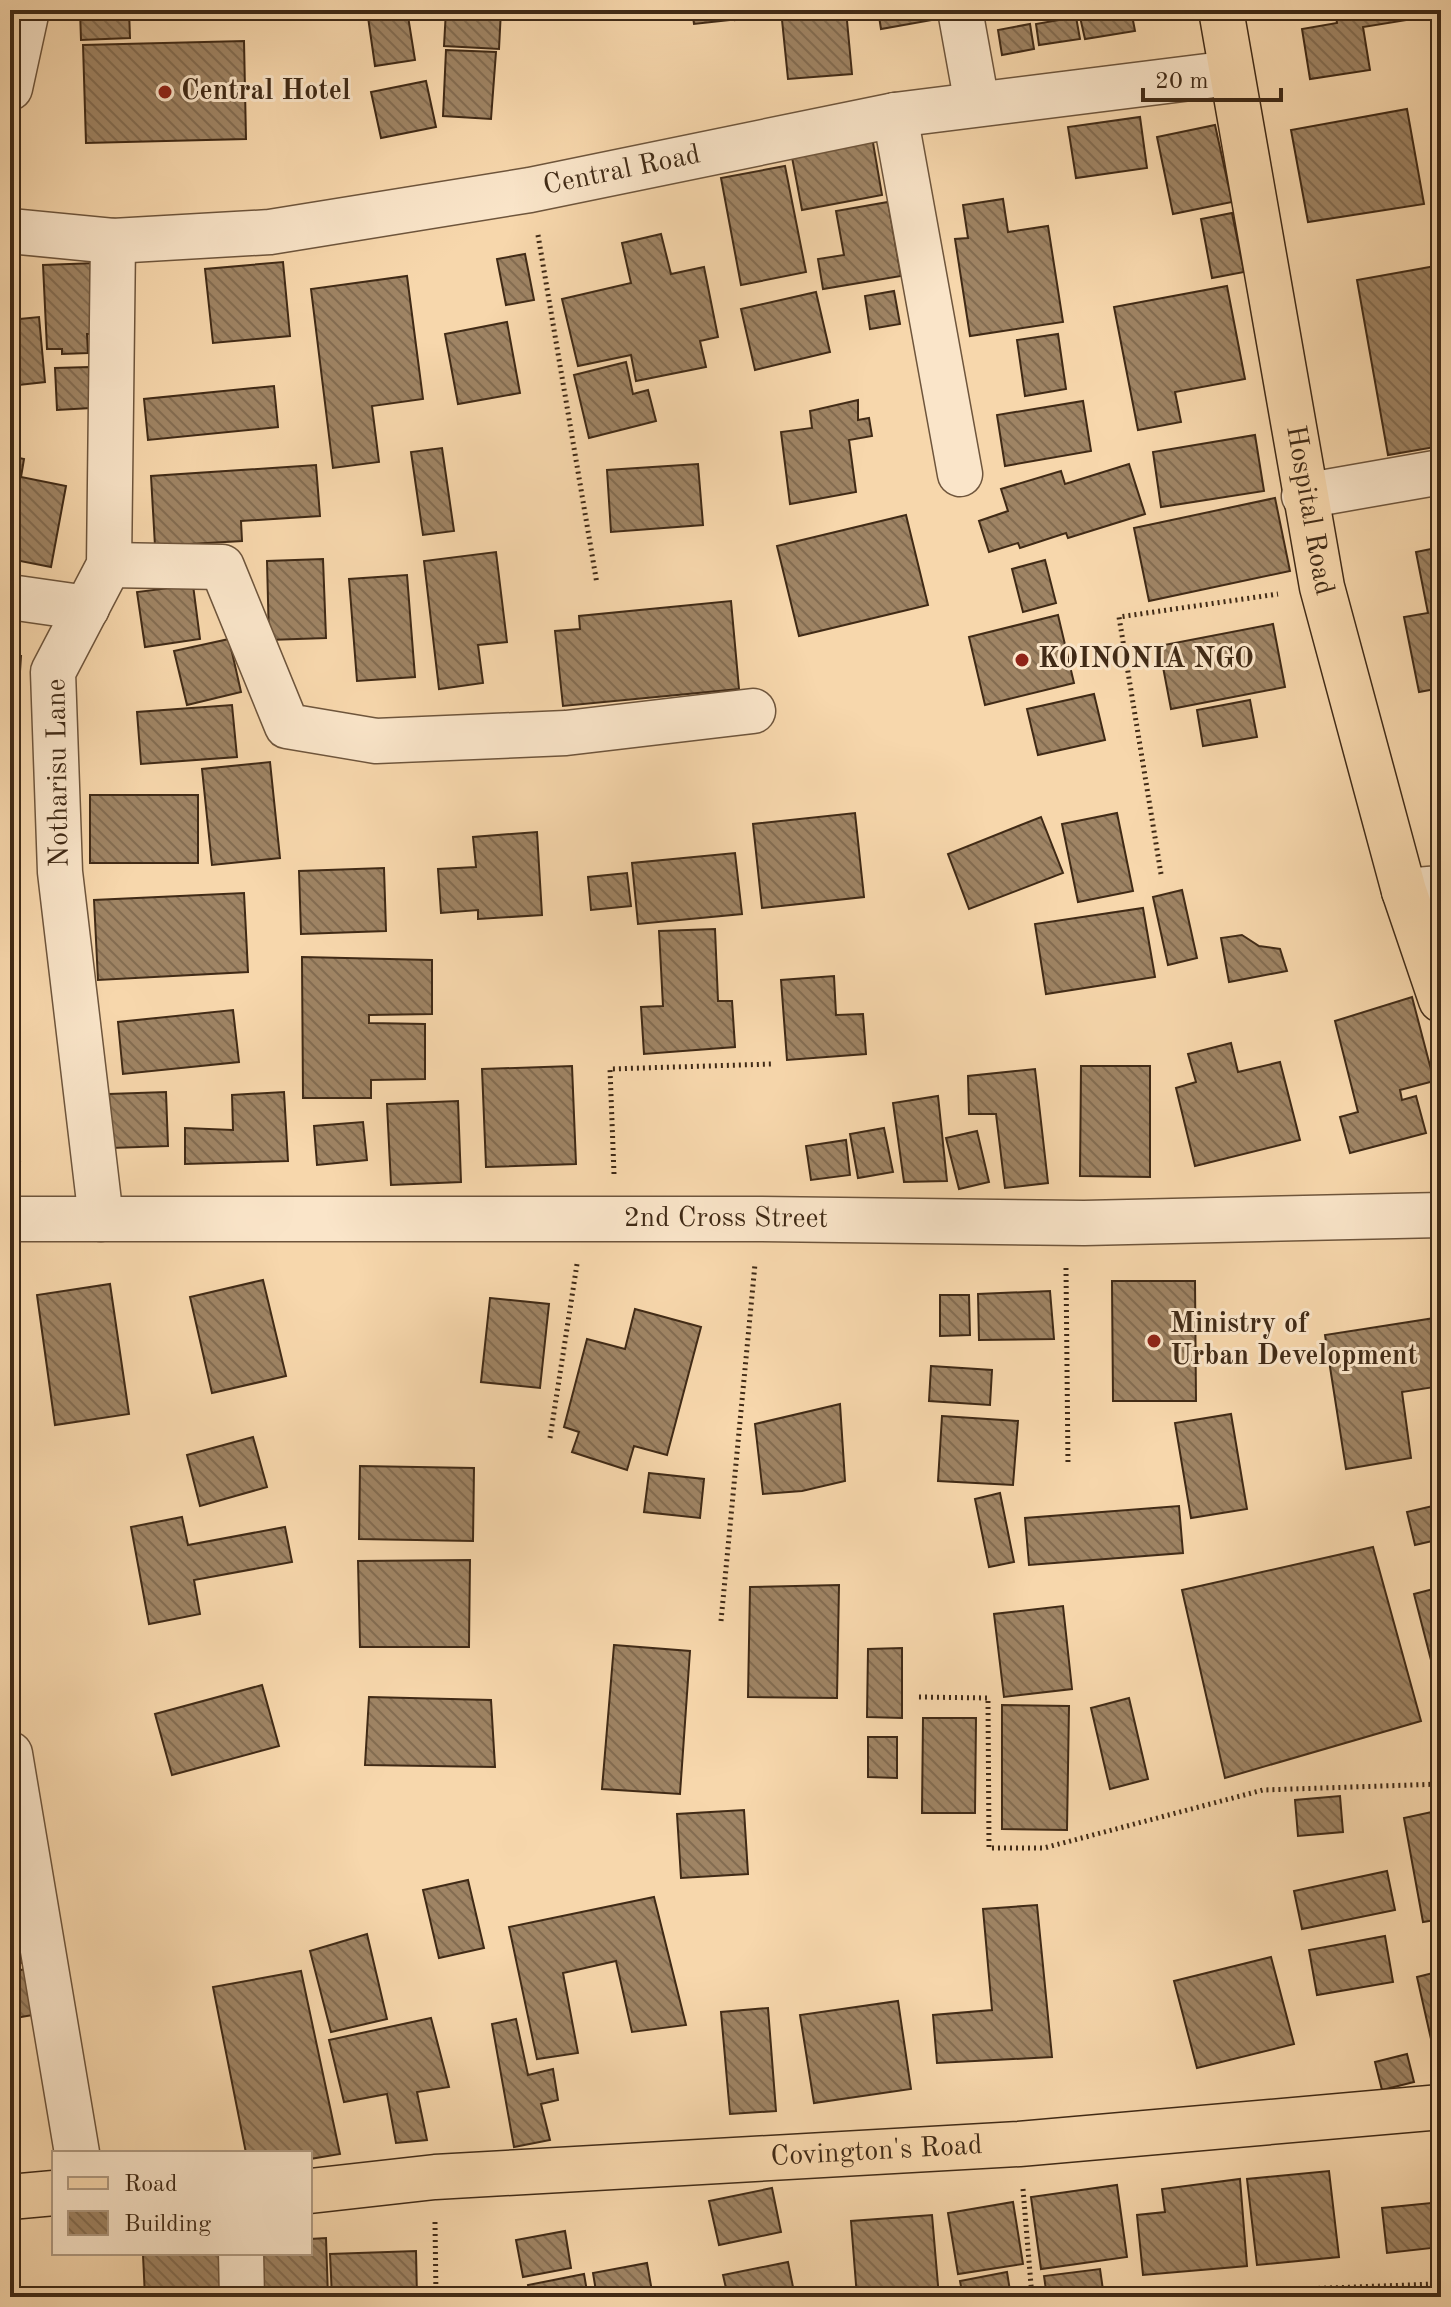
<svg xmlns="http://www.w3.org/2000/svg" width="1451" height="2307" viewBox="0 0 1451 2307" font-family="'Old Standard TT',serif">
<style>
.building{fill:url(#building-back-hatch);stroke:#402a16;stroke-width:2}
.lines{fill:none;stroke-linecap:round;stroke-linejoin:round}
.minor-casing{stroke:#6e553c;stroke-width:47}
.major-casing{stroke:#402a16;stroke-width:47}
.path{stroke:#402a16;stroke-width:5;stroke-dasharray:2 4;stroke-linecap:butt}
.minor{stroke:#fae5c9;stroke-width:44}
.major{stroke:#f7d7ac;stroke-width:44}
.poi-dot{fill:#8f2418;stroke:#fae5c9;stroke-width:3}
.labels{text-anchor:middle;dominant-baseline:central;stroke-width:6;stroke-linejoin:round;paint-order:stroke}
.poi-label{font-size:28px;font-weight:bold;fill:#402a16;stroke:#fae5c9;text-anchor:start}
.street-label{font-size:28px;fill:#402a16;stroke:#fae5c9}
</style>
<defs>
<pattern id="building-back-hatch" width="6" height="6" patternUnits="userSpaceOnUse" patternTransform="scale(2)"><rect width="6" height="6" fill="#9f8464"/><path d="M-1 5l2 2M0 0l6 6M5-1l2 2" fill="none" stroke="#836c51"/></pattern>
</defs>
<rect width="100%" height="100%" fill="#f7d7ac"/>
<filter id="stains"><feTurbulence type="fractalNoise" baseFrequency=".0025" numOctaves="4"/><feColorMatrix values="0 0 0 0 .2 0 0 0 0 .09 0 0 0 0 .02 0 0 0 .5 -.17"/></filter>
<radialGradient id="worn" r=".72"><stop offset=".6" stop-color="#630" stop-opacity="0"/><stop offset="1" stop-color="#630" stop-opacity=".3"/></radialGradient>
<g class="building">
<polygon points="80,10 129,10 130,38 81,40"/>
<polygon points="367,10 407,10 415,60 375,66"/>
<polygon points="446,10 501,10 499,49 444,46"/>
<polygon points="692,10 728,10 729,20 694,24"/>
<polygon points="734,10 772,10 773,14 735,20"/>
<polygon points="781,10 846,10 852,74 788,79"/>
<polygon points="878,10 930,10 932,20 881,29"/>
<polygon points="1120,10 1131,10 1135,31 1085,39 1080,17"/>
<polygon points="1335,10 1417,10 1419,18 1363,27 1370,70 1310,79 1302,29 1337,23"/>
<polygon points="1076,17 1080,39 1039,45 1036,24"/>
<polygon points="1030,24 1034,49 1002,55 998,30"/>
<polygon points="244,41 246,139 86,143 83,45"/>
<polygon points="446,50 496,52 491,119 443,116"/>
<polygon points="426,81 436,127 381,138 371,92"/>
<polygon points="1407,109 1424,204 1308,222 1291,130"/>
<polygon points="1140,117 1147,168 1076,178 1068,127"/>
<polygon points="1215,125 1232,202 1173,214 1157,137"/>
<polygon points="872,137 882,195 802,210 791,152"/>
<polygon points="1441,163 1441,216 1432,165"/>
<polygon points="785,166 806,272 741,285 721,178"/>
<polygon points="1003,199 1008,232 1048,226 1063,322 970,336 955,239 968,238 963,205"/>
<polygon points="888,202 901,276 823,289 818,259 844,255 836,211"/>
<polygon points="1232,213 1244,272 1212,278 1201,219"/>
<polygon points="661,234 671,274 704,267 718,337 700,341 706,367 636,381 631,355 578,366 562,299 631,283 622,243"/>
<polygon points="525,254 534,300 506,305 497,259"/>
<polygon points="283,262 290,336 213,343 205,269"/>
<polygon points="96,263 99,334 87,334 88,353 62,354 62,349 47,349 43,265"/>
<polygon points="1441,265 1441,446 1388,455 1357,280"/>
<polygon points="407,276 423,399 372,406 379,462 333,468 311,289"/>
<polygon points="1227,286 1245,379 1175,392 1181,422 1138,430 1114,307"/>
<polygon points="894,291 900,324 870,329 865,296"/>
<polygon points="816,292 830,352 755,370 741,309"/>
<polygon points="39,317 45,382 10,386 10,320"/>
<polygon points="507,322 520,393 458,404 445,334"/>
<polygon points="1058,334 1066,389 1025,396 1017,340"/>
<polygon points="626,362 633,394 648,390 656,421 589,438 574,375"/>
<polygon points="89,367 91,408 57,410 55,368"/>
<polygon points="274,386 278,427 148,440 144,399"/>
<polygon points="858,400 858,420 869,418 872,436 849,440 856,492 790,504 781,432 812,428 810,411"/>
<polygon points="1083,401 1091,451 1005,466 997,415"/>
<polygon points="1255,435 1264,491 1161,507 1153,452"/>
<polygon points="442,448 454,531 423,535 411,452"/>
<polygon points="10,456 24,459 21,477 66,486 51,567 10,559"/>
<polygon points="698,464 703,525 611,532 607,470"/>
<polygon points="1129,464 1145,514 1068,538 1066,533 1020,548 1018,543 989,552 979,521 1008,511 1001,489 1061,471 1065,484"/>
<polygon points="316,465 320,516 241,521 242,541 155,546 151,476"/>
<polygon points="1275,498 1290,571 1149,601 1134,528"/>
<polygon points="906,515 928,605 799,636 777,546"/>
<polygon points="1441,547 1441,688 1419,692 1404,617 1428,613 1416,552"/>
<polygon points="496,552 507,642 478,645 483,683 439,689 424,561"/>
<polygon points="323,559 326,638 269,640 267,561"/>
<polygon points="1045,560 1056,603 1023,612 1012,569"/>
<polygon points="407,575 415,677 357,681 349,579"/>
<polygon points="193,585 200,639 145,647 137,592"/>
<polygon points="731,601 739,689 563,706 555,631 580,629 579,616"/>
<polygon points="1058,615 1074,683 985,705 969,637"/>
<polygon points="1273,624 1285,687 1171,709 1159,646"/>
<polygon points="229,639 241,692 187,705 174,651"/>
<polygon points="10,656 21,656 16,732 10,731"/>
<polygon points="1094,694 1105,740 1038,755 1027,709"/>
<polygon points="1250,700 1257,737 1203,746 1197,710"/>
<polygon points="232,705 237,757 141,764 137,712"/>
<polygon points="270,762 280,858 212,865 202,769"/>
<rect x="90" y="795" width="108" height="68"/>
<polygon points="855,813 864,897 762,908 753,824"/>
<polygon points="1117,813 1133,891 1078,902 1062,824"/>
<polygon points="1041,817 1063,873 969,909 948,854"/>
<polygon points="537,832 542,915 478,919 478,910 441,913 438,869 476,867 473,837"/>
<polygon points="735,853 742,914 638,924 632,863"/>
<polygon points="384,868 386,931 301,934 299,871"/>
<polygon points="627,873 631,906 591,910 588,877"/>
<polygon points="1182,890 1197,958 1168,965 1153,897"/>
<polygon points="244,893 248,972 98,980 94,900"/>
<polygon points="1143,908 1155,977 1046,994 1035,924"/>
<polygon points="715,929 718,1001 732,1001 735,1047 644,1054 641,1007 663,1006 659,931"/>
<polygon points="1242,935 1259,946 1280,949 1287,971 1229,982 1221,938"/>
<polygon points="302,957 432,960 432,1014 369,1015 369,1023 425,1024 425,1079 371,1080 371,1098 303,1098"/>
<polygon points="834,976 836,1015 863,1014 866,1054 787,1060 781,980"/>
<polygon points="1412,997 1434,1081 1400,1090 1402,1100 1416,1096 1426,1133 1350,1153 1340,1117 1358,1112 1335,1021"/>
<polygon points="233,1010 239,1062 123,1074 118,1022"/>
<polygon points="1231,1043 1238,1072 1280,1062 1300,1140 1195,1166 1176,1088 1196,1082 1188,1054"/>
<polygon points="572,1066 576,1164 486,1167 482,1069"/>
<polygon points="1081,1066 1150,1066 1150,1177 1080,1176"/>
<polygon points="1035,1069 1048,1183 1005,1188 996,1114 969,1114 968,1076"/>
<polygon points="166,1092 168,1146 111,1148 109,1094"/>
<polygon points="284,1092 288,1161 185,1164 185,1128 233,1130 232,1095"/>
<polygon points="938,1096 947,1181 904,1182 893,1103"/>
<polygon points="458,1101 461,1182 391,1185 387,1104"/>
<polygon points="10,1122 14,1122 20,1161 10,1162"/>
<polygon points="363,1122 367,1160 317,1165 314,1126"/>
<polygon points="884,1128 893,1172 858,1178 850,1134"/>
<polygon points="977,1131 989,1182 959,1189 946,1138"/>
<polygon points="846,1140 850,1175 811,1180 806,1146"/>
<polygon points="263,1280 286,1376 212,1393 190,1297"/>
<polygon points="1112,1281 1195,1281 1196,1401 1113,1401"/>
<polygon points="110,1284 129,1414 55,1425 37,1295"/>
<polygon points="1050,1291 1054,1339 979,1340 978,1294"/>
<polygon points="940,1295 969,1295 970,1335 940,1336"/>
<polygon points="490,1298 549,1304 540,1388 481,1382"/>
<polygon points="635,1309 701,1327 667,1455 634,1446 627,1470 572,1452 579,1432 564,1427 587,1339 625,1349"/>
<polygon points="1441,1317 1441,1386 1402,1392 1411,1458 1346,1469 1325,1335"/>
<polygon points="931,1366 992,1370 990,1405 929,1401"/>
<polygon points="840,1404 845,1481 802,1491 763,1494 755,1424"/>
<polygon points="1231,1414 1247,1509 1191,1518 1175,1423"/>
<polygon points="942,1416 1018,1421 1013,1485 938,1481"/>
<polygon points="253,1437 267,1487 200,1506 187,1455"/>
<polygon points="360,1466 474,1468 473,1541 359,1539"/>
<polygon points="649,1473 704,1479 700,1518 644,1512"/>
<polygon points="1441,1479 1441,1511 1432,1481"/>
<polygon points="1000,1493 1014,1562 989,1567 975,1499"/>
<polygon points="1179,1506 1183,1553 1029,1565 1025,1518"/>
<polygon points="1433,1506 1441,1539 1415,1545 1407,1512"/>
<polygon points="182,1517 188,1545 285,1527 292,1562 194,1580 200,1614 149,1624 131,1527"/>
<polygon points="1373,1547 1421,1721 1225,1778 1182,1590"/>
<polygon points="470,1560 469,1647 360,1647 358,1561"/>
<polygon points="839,1585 837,1698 748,1697 750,1587"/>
<polygon points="1441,1587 1441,1699 1414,1594"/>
<polygon points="1063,1606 1072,1689 1004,1697 994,1614"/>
<polygon points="614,1645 690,1651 680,1794 602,1789"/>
<polygon points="902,1648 902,1718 867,1717 868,1649"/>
<polygon points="262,1685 279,1746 172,1775 155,1714"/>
<polygon points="369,1697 491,1700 495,1767 365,1765"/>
<polygon points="1129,1698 1148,1779 1110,1789 1091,1708"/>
<polygon points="1002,1705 1069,1706 1067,1830 1002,1829"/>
<polygon points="923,1718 976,1718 975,1813 922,1813"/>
<polygon points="868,1737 897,1737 897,1778 868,1777"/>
<polygon points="1340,1796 1343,1832 1298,1836 1295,1800"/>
<polygon points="744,1810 748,1874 681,1878 677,1814"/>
<polygon points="1441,1810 1441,1919 1423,1922 1404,1818"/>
<polygon points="1387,1871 1395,1910 1302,1929 1294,1891"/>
<polygon points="468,1880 484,1948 439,1958 423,1890"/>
<polygon points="654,1897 686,2025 632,2032 616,1961 563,1973 578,2053 537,2059 509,1927"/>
<polygon points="1037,1905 1052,2057 937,2063 933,2015 992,2010 983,1909"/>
<polygon points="18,1909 26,1962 10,1965 10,1911"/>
<polygon points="367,1934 387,2019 331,2032 310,1951"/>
<polygon points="1385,1936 1393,1982 1317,1995 1309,1950"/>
<polygon points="1271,1957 1294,2044 1197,2068 1174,1981"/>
<polygon points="26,1969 33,2015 15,2018 10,1972"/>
<polygon points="301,1971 340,2154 310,2159 310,2153 246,2153 213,1987"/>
<polygon points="1441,1971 1441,2078 1440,2079 1417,1977"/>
<polygon points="898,2001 911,2089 814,2103 800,2015"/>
<polygon points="768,2008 776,2111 730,2114 721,2012"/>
<polygon points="431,2018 449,2087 417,2092 427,2140 396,2143 387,2094 344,2102 329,2040"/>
<polygon points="516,2019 528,2075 553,2069 558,2100 541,2104 550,2140 514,2147 492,2024"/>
<polygon points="1407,2054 1414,2082 1382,2090 1375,2062"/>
<polygon points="1329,2171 1339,2257 1257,2265 1247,2179"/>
<polygon points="1240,2179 1247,2266 1143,2275 1137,2215 1165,2212 1162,2189"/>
<polygon points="1117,2185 1127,2257 1041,2269 1031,2197"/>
<polygon points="772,2188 781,2232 719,2245 709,2201"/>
<polygon points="1013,2202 1023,2264 958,2274 948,2213"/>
<polygon points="1441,2202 1441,2255 1440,2247 1387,2253 1382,2208"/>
<polygon points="932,2215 939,2297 857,2297 851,2221"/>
<polygon points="565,2231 571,2268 523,2277 516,2240"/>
<polygon points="326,2238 328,2297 253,2297 252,2253 310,2253 310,2239"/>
<polygon points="416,2251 417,2297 332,2297 330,2254"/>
<polygon points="219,2253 221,2297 145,2297 143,2255"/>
<polygon points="788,2262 795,2297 728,2297 723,2275"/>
<polygon points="647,2263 653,2297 597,2297 593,2273"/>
<polygon points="1100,2269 1104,2297 1047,2297 1044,2276"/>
<polygon points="1007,2272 1011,2297 963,2297 960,2281"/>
<polygon points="584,2274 588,2297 530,2297 528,2285"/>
</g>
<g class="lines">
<defs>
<g id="minor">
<polyline points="960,10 977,104"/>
<polyline points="10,88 27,10"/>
<polyline points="895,115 960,474"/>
<path id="s1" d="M10 231 113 241 270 232 530 190 895 115 1231 73"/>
<polyline points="1304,496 1441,472"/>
<polyline points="109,565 222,567 287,726 376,741 566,733 753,711"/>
<polyline points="10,597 87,608"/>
<polyline points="1404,891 1441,888"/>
<path id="s2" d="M10 1219H760L1084 1223 1441 1215"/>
<polyline points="101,1219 60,872 53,672 109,565 113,241"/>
<polyline points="10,1754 77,2153"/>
<polyline points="241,2253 242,2297"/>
</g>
<g id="major">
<path id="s3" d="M1221 10 1322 587 1404 891 1441 1000"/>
<path id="s4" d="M310 2191 435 2177 1019 2144 1441 2107"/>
<polyline points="10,2197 54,2193"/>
</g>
</defs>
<use href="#minor" class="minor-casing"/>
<use href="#major" class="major-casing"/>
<g class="path">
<polyline points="538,235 597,584"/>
<polyline points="1161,874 1119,617 1278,594"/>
<polyline points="614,1174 610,1069 772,1064"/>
<polyline points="1066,1268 1068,1466"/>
<polyline points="550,1438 577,1264"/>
<polyline points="721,1621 755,1264"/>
<polyline points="919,1697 988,1698 989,1848 1044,1848 1263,1790 1441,1784"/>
<polyline points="1023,2189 1032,2297"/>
<polyline points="435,2222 436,2297"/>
<polyline points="1302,2297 1302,2289 1435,2284 1441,2290"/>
</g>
<use href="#minor" class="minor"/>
<use href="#major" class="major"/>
</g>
<g class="poi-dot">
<circle cx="165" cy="92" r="8"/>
<circle cx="1022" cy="660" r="8"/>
<circle cx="1154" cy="1341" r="8"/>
</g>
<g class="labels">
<g class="poi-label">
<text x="181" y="92">Central Hotel</text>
<text x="1038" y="660">KOINONIA NGO</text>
<text x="1170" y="1325">Ministry of<tspan x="1170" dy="32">Urban Development</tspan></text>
</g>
<g class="street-label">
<text stroke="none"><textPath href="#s1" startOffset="618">Central Road</textPath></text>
<text stroke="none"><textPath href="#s3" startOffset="508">Hospital Road</textPath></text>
<text transform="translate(59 773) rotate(-91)">Notharisu Lane</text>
<text stroke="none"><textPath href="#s2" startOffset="716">2nd Cross Street</textPath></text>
<text stroke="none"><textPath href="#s4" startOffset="568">Covington's Road</textPath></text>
</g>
</g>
<rect width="1451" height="2307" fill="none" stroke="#f7d7ac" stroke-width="40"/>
<rect x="12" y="12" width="1427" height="2283" fill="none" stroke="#402a16" stroke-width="4"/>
<rect x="20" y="20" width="1411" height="2267" fill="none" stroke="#402a16" stroke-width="2"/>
<rect x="52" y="2151" width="260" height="104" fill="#fae5c9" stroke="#b09a81" stroke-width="2"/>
<rect x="68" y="2177" width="40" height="12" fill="#f7d7ac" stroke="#b09a81" stroke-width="2"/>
<text x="124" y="2191" font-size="24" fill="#402a16">Road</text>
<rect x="68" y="2211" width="40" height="24" fill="url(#building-back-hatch)" stroke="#b09a81" stroke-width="2"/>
<text x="124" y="2231" font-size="24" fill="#402a16">Building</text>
<path d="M1143 88v12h138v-12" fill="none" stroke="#402a16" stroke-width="4"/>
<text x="1155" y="88" font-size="24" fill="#402a16" stroke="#fae5c9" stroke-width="6" paint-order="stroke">20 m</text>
<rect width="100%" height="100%" filter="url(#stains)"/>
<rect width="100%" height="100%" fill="url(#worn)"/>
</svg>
